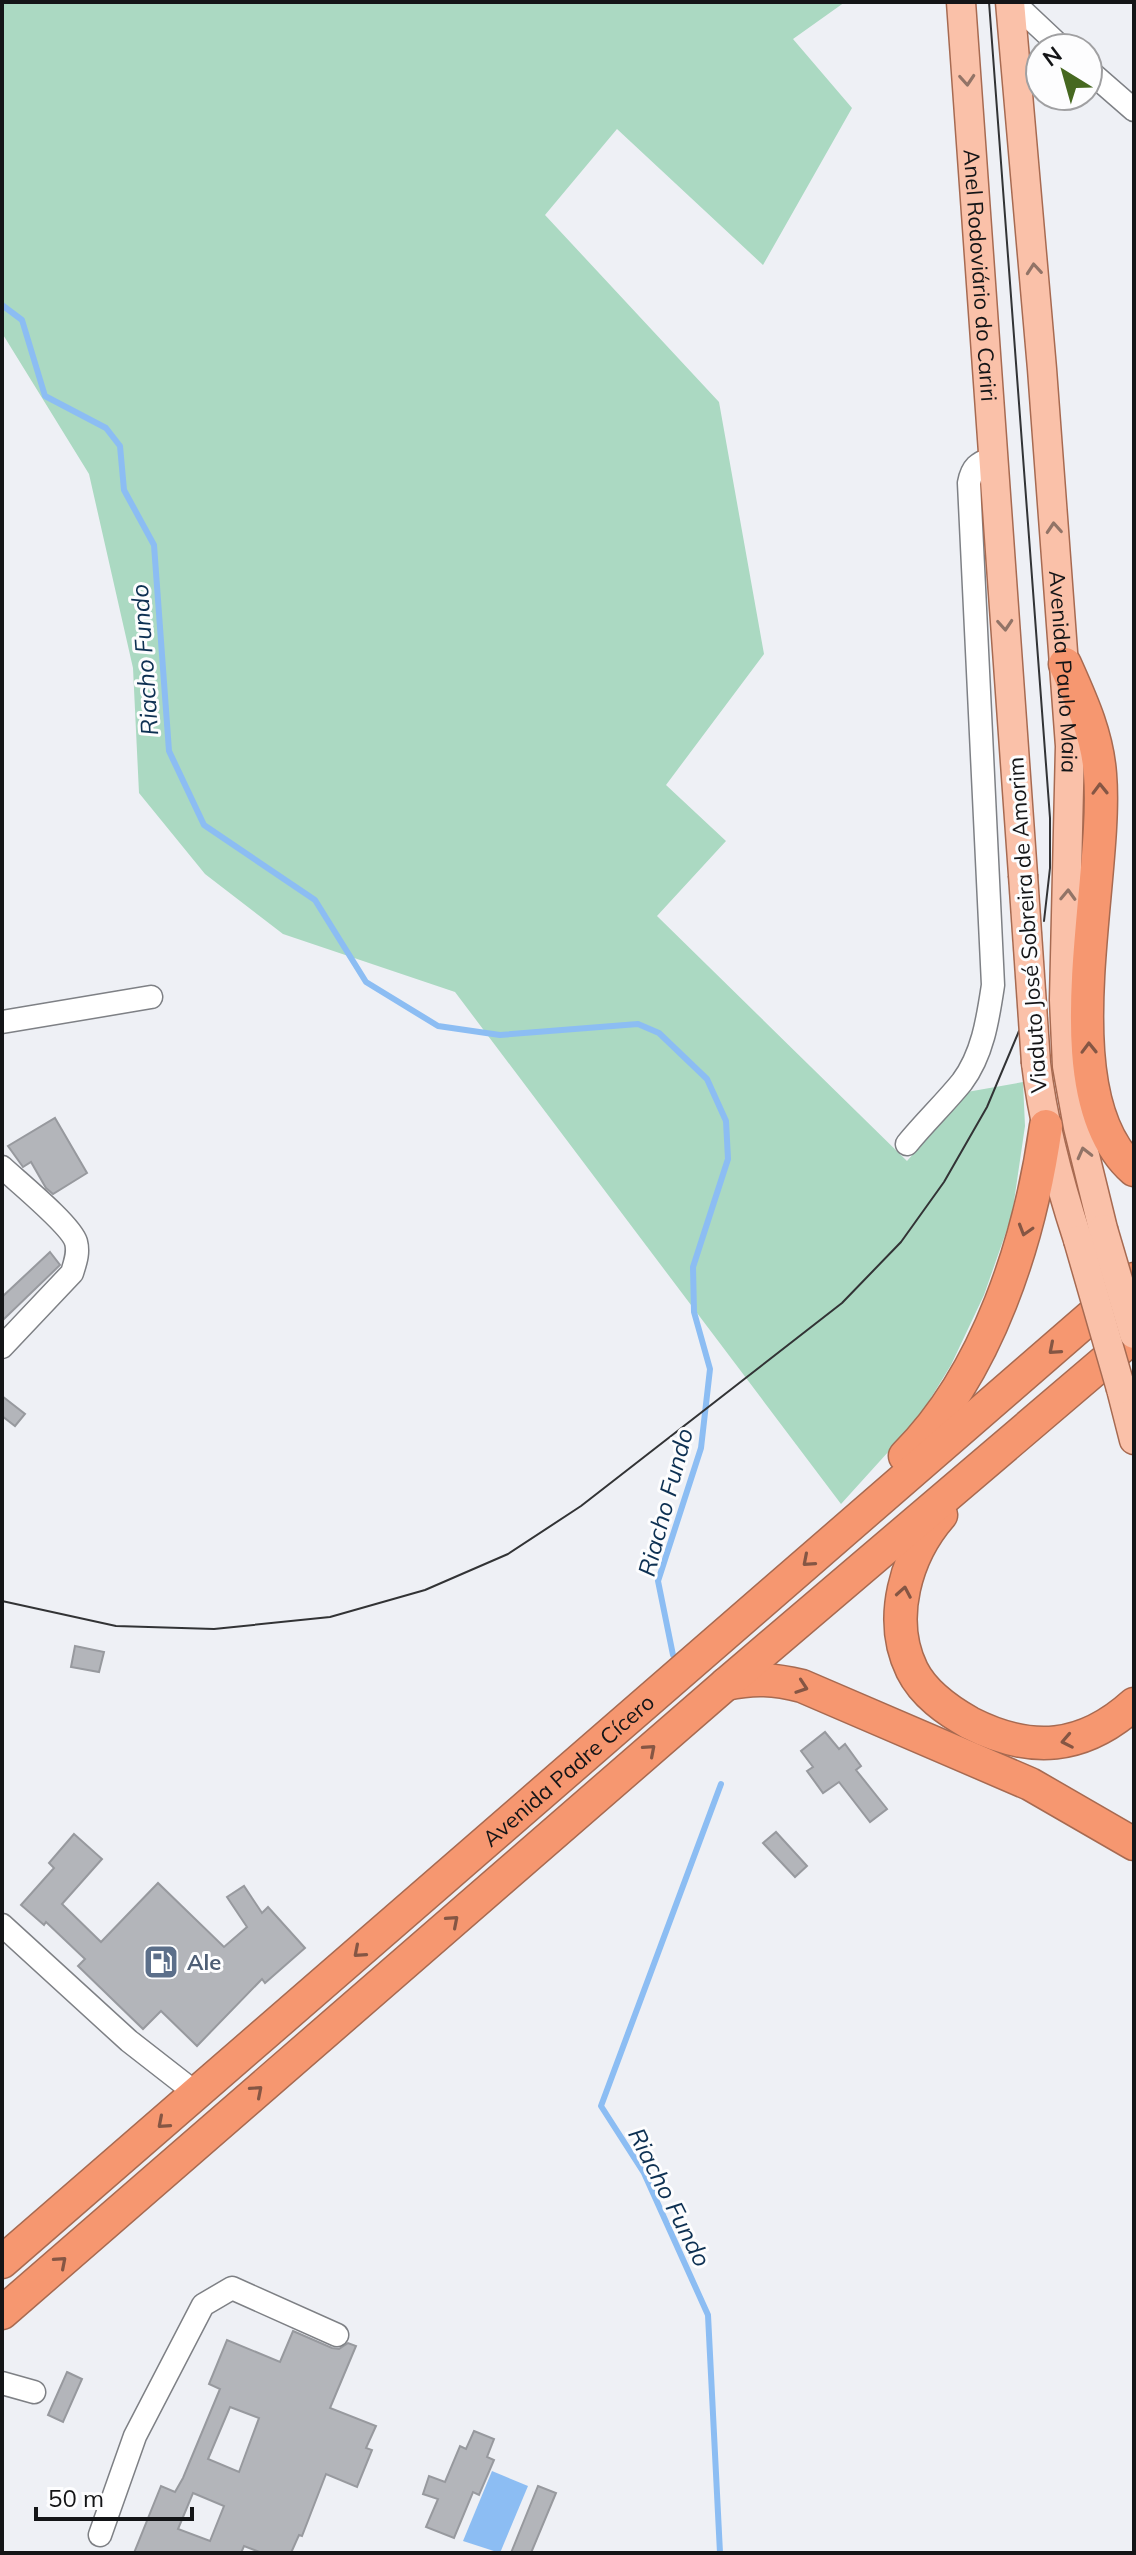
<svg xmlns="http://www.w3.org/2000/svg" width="1136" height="2555" viewBox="0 0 1136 2555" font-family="Mulish,sans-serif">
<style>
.green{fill:#abd9c2}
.water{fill:#8cbdf3}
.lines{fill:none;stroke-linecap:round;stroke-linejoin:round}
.stream{stroke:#8cbdf3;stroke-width:6}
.building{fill:#b3b5ba;stroke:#97999e;stroke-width:2;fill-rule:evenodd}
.minor-casing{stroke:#7e8085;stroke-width:25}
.major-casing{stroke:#a76a51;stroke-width:31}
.highway-casing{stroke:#a76a51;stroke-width:35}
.minor{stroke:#fff;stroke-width:22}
.major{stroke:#fac1a9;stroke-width:28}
.highway{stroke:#f69770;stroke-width:32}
.tram{stroke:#323335;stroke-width:2}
.major-bridge-casing{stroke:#a76a51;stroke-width:31;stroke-linecap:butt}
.major-bridge{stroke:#fac1a9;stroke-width:28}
.oneway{stroke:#927467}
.oneway2{stroke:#855644}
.labels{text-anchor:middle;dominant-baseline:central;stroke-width:6;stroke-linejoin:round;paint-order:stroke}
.street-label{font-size:22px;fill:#141517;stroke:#fdfdfe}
.service-label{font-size:22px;font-weight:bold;fill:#4e5e75;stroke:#fdfdfe;text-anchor:start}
.water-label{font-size:24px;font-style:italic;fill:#0d3052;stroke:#fdfdfe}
</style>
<rect width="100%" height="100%" fill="#eef0f5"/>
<polygon class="green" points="2,2 845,2 793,39 852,108 763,265 617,129 545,215 719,402 764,654 666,785 726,841 657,916 907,1161 967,1092 1023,1082 1025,1126 1012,1215 984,1295 951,1365 918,1419 841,1504 455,992 283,934 205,874 139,793 133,668 89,474 2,333"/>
<polygon class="water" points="492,2471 528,2486 500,2553 463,2541"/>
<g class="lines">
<g class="stream">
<polyline points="2,305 22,320 45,396 106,428 120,446 124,490 154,545 169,751 204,825 315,900 366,982 438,1026 500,1035 638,1024 659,1033 707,1079 726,1121 728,1159 693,1267 694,1312 710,1369 701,1448 658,1581 673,1655"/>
<polyline points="720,2553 708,2315 644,2173 601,2106 721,1784"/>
</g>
</g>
<g class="building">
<polygon points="55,1118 87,1173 53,1194 46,1188 31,1162 23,1167 8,1146"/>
<polygon points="50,1252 60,1265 2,1321 2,1297"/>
<polygon points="2,1396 25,1414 15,1426 2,1416"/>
<polygon points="75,1646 104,1652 99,1672 71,1667"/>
<polygon points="825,1732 839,1749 845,1744 861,1766 856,1770 887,1809 870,1822 839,1782 823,1793 807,1771 813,1767 801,1751"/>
<polygon points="776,1832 807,1866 795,1877 763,1843"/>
<polygon points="74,1834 102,1859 62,1904 101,1942 158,1883 224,1947 247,1927 227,1897 244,1886 262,1913 268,1907 305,1948 265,1983 262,1979 197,2046 161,2011 143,2029 78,1966 85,1959 46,1922 44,1925 21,1905 54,1868 49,1863"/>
<path d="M293 2331 332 2348 339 2349 348 2343 356 2346 330 2408 376 2426 366 2448 372 2450 357 2487 326 2474 302 2536 299 2535 291 2553H262L244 2546 241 2553H134L161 2486 175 2492 183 2478 220 2389 209 2384 227 2340 280 2362ZM230 2407 259 2418 239 2472 208 2459ZM193 2493 224 2506 210 2541 178 2529Z"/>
<polygon points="67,2372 82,2379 63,2422 48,2415"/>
<polygon points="474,2431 494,2439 487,2457 494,2460 479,2495 473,2492 454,2538 426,2527 438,2499 423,2494 429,2476 445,2482 460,2446 466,2449"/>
<polygon points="538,2486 556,2493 531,2553 511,2553"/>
</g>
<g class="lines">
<defs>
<g id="minor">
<polyline points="1013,2 1062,48"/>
<polyline points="1088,70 1134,110"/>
<polyline points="2,1022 151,997"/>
<path d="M907 1144C924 1123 945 1103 962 1082 983 1054 988 1018 993 985L969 483C972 467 978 463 992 458"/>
<path d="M2 1167C18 1182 71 1225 76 1242 79 1253 75 1263 72 1273L2 1347"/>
<polyline points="2,1925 129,2041 197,2094"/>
<polyline points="2,2383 34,2392"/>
<polyline points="100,2535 135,2436 203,2305 232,2288 337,2335"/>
</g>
<g id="major">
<path id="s1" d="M961 2 1023 875"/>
<path id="s2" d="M1010 2 1042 369 1070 746 1064 1000 1067 1066 1078 1127 1103 1229"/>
<path d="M1036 1063C1043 1124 1059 1182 1078 1240"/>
<polyline points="1121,1389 1134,1440"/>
</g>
<g id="highway">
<path d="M1065 664C1081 700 1097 734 1100 774 1109 880 1047 1094 1134 1170"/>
<path d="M905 1456C988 1373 1030 1240 1046 1126"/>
<path d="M941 1515C906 1555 887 1619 912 1670 924 1694 947 1710 970 1723 1031 1754 1083 1750 1134 1704"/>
<path d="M726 1684C754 1678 774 1679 802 1686L1030 1784 1134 1844"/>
<path id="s3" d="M2 2262 1134 1279"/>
<polyline points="2,2313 726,1684 1132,1338"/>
</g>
</defs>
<use href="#minor" class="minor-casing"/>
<use href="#major" class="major-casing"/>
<use href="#highway" class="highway-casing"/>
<use href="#minor" class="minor"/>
<use href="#major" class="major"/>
<use href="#highway" class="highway"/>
<g class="tram">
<polyline points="989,2 1050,818 1050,868 1044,921"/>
<polyline points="2,1601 116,1626 214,1629 330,1617 425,1590 508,1554 581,1506 842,1303 901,1242 944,1182 987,1107 1019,1031"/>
</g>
<defs>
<g id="major-bridge">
<polyline points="1023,875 1036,1063"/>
<polyline points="1103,1229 1134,1334"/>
<polyline points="1078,1240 1121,1389"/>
</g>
</defs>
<use href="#major-bridge" class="major-bridge-casing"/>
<use href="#major-bridge" class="major-bridge"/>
</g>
<defs><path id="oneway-chevron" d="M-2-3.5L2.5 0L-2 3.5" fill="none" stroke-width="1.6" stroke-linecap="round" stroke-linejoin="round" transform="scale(2)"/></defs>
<g class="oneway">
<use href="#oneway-chevron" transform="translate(967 80) rotate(86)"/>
<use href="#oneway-chevron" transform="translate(1034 269) rotate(-95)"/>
<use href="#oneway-chevron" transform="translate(1054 528) rotate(-94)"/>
<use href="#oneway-chevron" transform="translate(1005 625) rotate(86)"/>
<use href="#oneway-chevron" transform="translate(1068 895) rotate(-88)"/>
<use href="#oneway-chevron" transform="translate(1084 1153) rotate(-104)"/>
</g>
<g class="oneway2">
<use href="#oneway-chevron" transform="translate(1100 789) rotate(-91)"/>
<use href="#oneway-chevron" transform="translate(1089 1048) rotate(-91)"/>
<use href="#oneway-chevron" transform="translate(1025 1230) rotate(107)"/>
<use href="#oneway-chevron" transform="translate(1054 1349) rotate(139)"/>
<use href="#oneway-chevron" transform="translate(808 1561) rotate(139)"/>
<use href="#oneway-chevron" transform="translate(904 1592) rotate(-80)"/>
<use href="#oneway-chevron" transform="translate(802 1687) rotate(19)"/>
<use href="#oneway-chevron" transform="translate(1067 1741) rotate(169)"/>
<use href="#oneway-chevron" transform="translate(650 1750) rotate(-41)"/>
<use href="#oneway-chevron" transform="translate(453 1921) rotate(-41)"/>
<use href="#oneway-chevron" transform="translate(359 1952) rotate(139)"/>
<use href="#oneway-chevron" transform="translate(257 2091) rotate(-41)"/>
<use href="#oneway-chevron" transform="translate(163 2123) rotate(139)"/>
<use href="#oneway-chevron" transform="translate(61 2262) rotate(-41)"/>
</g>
<defs>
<symbol id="fuel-square" viewBox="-11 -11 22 22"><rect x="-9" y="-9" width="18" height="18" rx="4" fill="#5c6f8a" stroke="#fdfdfe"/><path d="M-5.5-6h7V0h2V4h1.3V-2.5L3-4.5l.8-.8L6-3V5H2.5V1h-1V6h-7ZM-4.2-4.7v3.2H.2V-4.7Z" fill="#fff"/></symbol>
</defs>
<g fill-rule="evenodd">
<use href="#fuel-square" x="141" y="1942" width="40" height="40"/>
</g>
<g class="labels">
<g class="street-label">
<text stroke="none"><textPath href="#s1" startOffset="274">Anel Rodoviário do Cariri</textPath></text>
<text stroke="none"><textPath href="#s2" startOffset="672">Avenida Paulo Maia</textPath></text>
<text transform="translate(1027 925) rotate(-94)">Viaduto José Sobreira de Amorim</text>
<text stroke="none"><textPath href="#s3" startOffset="750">Avenida Padre Cícero</textPath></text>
</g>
<g class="service-label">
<text x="187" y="1962">Ale</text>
</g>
<g class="water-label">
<text transform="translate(144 660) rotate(-94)">Riacho Fundo</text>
<text transform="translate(665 1502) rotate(-75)">Riacho Fundo</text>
<text transform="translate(670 2197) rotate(63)">Riacho Fundo</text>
</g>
</g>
<rect width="1136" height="2555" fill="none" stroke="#141517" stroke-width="8"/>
<g transform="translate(1064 72) rotate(323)"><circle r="38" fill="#fdfdfe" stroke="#a0a0a2" stroke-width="2"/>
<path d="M0-6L14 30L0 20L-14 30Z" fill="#466820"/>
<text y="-12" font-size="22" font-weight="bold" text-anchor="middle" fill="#141517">N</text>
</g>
<path d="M36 2507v12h156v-12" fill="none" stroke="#141517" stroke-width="4"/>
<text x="48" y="2507" font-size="24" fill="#141517" stroke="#fdfdfe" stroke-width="6" paint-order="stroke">50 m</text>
</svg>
